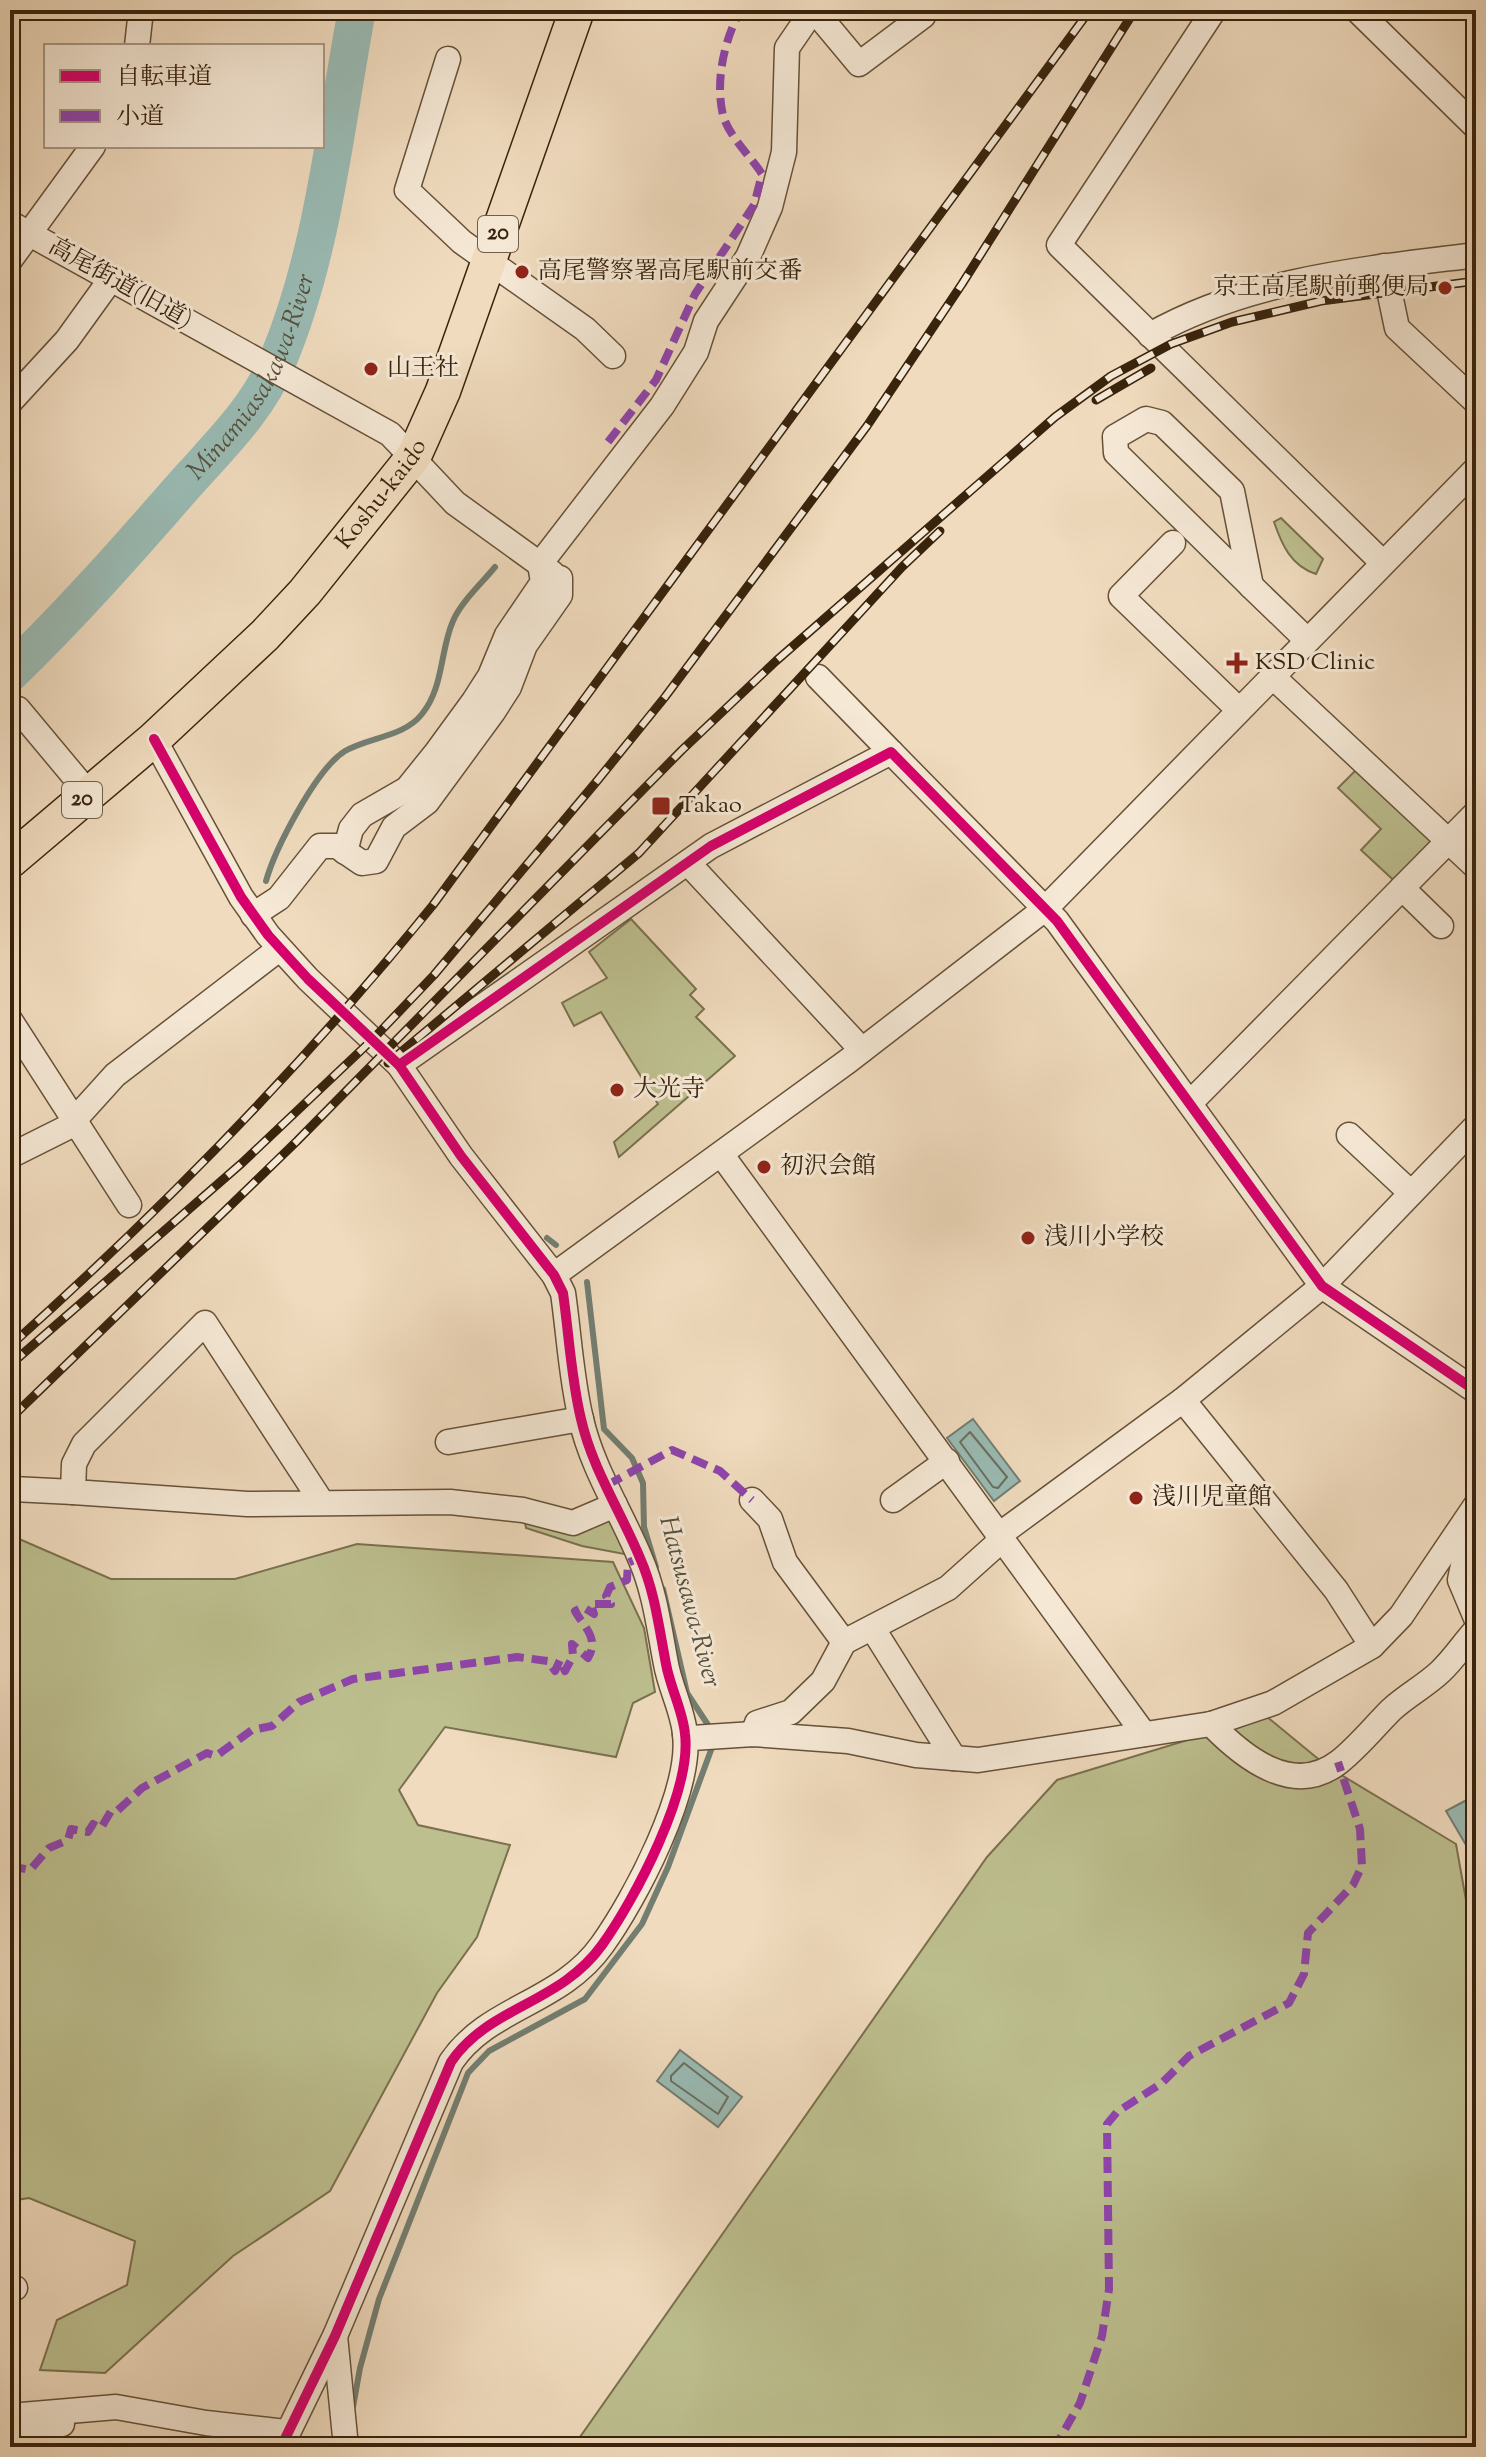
<svg xmlns="http://www.w3.org/2000/svg" width="1486" height="2457" viewBox="0 0 1486 2457" font-family="'Sorts Mill Goudy','Noto Serif JP',serif">
<style>
.green{fill:#bdbf8f;stroke:#7a714e;stroke-width:2}
.water{fill:#9abbb4;stroke:#737e71;stroke-width:2}
.lines{fill:none;stroke-linecap:round;stroke-linejoin:round}
.shore{stroke:#696f60;stroke-width:2}
.stream{stroke:#737e71;stroke-width:6}
.river{stroke:#9abbb4;stroke-width:38}
.minor-casing{stroke:#665138;stroke-width:27}
.highway-casing{stroke:#38230c;stroke-width:37}
.minor{stroke:#f5e8d5;stroke-width:24}
.highway{stroke:#f0dbbe;stroke-width:34}
.rail-casing{stroke:#38230c;stroke-width:9}
.rail{stroke:#f5e8d5;stroke-width:6;stroke-dasharray:18;stroke-linecap:butt}
.quiet{stroke:#8e44ad;stroke-width:8;stroke-dasharray:16 8;stroke-linecap:butt}
.cycleway-casing{stroke:#f5e8d5;stroke-width:15}
.cycleway{stroke:#d6006c;stroke-width:10}
.poi-dot{fill:#8f2418;stroke:#f5e8d5;stroke-width:3}
.labels{text-anchor:middle;dominant-baseline:central;stroke-width:6;stroke-linejoin:round;paint-order:stroke}
.shield{fill:#f5e8d5;stroke:#715e48;stroke-width:2}
.shield-label{font-size:22px;font-weight:bold;fill:#38230c}
.poi-label{font-size:24px;fill:#38230c;stroke:#f5e8d5;text-anchor:start}
.street-label{font-size:24px;fill:#38230c;stroke:#f5e8d5}
.water-label{font-size:26px;font-style:italic;fill:#55513e;stroke:#f5e8d5}
</style>
<rect width="100%" height="100%" fill="#f0dbbe"/>
<filter id="stains"><feTurbulence type="fractalNoise" baseFrequency=".0025" numOctaves="4"/><feColorMatrix values="0 0 0 0 .2 0 0 0 0 .09 0 0 0 0 .02 0 0 0 .5 -.17"/></filter>
<radialGradient id="worn" r=".72"><stop offset=".6" stop-color="#630" stop-opacity="0"/><stop offset="1" stop-color="#630" stop-opacity=".3"/></radialGradient>
<g class="green">
<path d="M1281 518 1323 559 1316 574C1291 566 1282 545 1274 522Z"/>
<polygon points="1364,762 1448,841 1402,888 1361,850 1381,829 1338,788"/>
<polygon points="631,919 696,989 690,995 704,1009 696,1017 735,1056 619,1157 614,1142 658,1104 601,1012 574,1026 562,1003 607,978 589,952"/>
<polygon points="615,1505 640,1557 582,1546 526,1528 523,1510 573,1523"/>
<polygon points="10,1535 111,1579 235,1579 357,1544 613,1562 644,1628 655,1692 633,1703 616,1757 445,1727 399,1790 418,1825 510,1845 477,1937 437,1993 330,2191 233,2256 105,2373 40,2370 57,2320 127,2285 135,2241 29,2198 10,2201"/>
<polygon points="1266,1716 1328,1767 1456,1844 1476,1956 1476,2447 573,2447 987,1857 1057,1780"/>
</g>
<g class="water">
<polygon points="973,1419 1020,1481 994,1501 947,1438"/>
<polygon points="1476,1795 1476,1923 1466,1845 1446,1811"/>
<polygon points="680,2050 742,2097 718,2127 657,2081"/>
</g>
<g class="lines">
<g class="shore">
<polygon points="970,1432 1007,1477 998,1488 993,1487 960,1442"/>
<polygon points="684,2063 728,2097 718,2114 671,2081 671,2076"/>
</g>
<g class="stream">
<path d="M266 881C275 849 316 769 345 751 369 737 404 737 422 714 444 687 440 650 453 621 461 602 482 583 495 567"/>
<polyline points="547,1238 556,1245"/>
<polyline points="587,1282 604,1429 632,1458 643,1483 644,1527 656,1567"/>
<polyline points="663,1589 687,1693 712,1731"/>
<polyline points="353,2407 360,2368 379,2299 468,2073 489,2051 585,1999 642,1924 668,1867 714,1742"/>
</g>
<path class="river" id="s1" d="M10 673C70 615 125 553 180 490 215 450 258 410 278 360 324 250 335 126 357 10"/>
<defs>
<g id="minor">
<polyline points="814,10 859,64 923,16"/>
<polyline points="1214,10 1059,245 1383,563"/>
<polyline points="1357,10 1476,127"/>
<polyline points="137,46 141,10"/>
<polyline points="448,59 407,190 462,242 585,329 613,356"/>
<polyline points="10,223 390,434 455,503 552,573"/>
<polyline points="10,260 93,146"/>
<polyline points="1384,266 1397,328 1476,402"/>
<path d="M1150 335C1249 279 1364 269 1476 255"/>
<polyline points="10,402 67,340 111,279"/>
<polygon points="1146,419 1162,423 1232,491 1251,586 1116,453 1115,437"/>
<polyline points="1173,543 1121,596 1239,710"/>
<polyline points="1251,586 1307,640"/>
<polyline points="1272,676 1476,867"/>
<polyline points="818,677 891,752"/>
<polyline points="18,709 89,794"/>
<path d="M154 739 241 897 268 935 308 979 399 1065 461 1156 554 1275 563 1293C569 1334 571 1378 581 1419 592 1468 621 1512 640 1558 655 1592 659 1628 666 1664 670 1687 683 1711 685 1734 692 1791 635 1899 602 1945 560 2004 489 2006 451 2062L335 2336 281 2447"/>
<polyline points="345,852 351,829 362,815 407,789 436,753 474,701 490,676 507,635 543,582 540,564 662,406 696,352 706,321 748,257 770,207 784,152 787,48 813,10"/>
<polyline points="688,863 862,1050"/>
<polyline points="1402,888 1441,926"/>
<polyline points="253,915 279,898 320,846 337,846 362,863 376,861 394,827 427,802 493,712 509,687 525,645 560,595 560,578"/>
<polyline points="10,1020 129,1205"/>
<polyline points="399,1065 711,846 891,752 1057,921 1322,1286 1476,1391"/>
<polyline points="1190,1103 1476,813"/>
<polyline points="1349,1135 1411,1193"/>
<polyline points="721,1154 999,1535 996,1545 948,1588 844,1642 823,1681 791,1712 757,1723 753,1734"/>
<polyline points="10,1156 68,1127 115,1075 279,949"/>
<polyline points="554,1275 848,1061 1046,908 1476,469"/>
<polyline points="1183,1400 1336,1590 1372,1646"/>
<polyline points="448,1442 581,1419"/>
<polyline points="13,1489 73,1492"/>
<polyline points="752,1500 770,1519 785,1562 844,1642"/>
<polyline points="893,1500 947,1461"/>
<polyline points="321,1501 205,1323 84,1444 74,1464 73,1492 247,1504 450,1502 523,1510 573,1523 615,1505"/>
<polyline points="1472,1521 1460,1580 1476,1618"/>
<polyline points="873,1629 954,1758"/>
<path d="M1211 1724C1243 1757 1293 1798 1339 1762 1358 1747 1374 1727 1391 1710 1406 1696 1425 1686 1440 1672 1453 1660 1464 1643 1476 1630"/>
<polyline points="685,1734 692,1738 753,1734 848,1741 916,1755 978,1760 1211,1724 1273,1703 1372,1646 1401,1616 1476,1505"/>
<polyline points="1144,1734 999,1535 1183,1400 1322,1286 1476,1126"/>
<polyline points="10,2291 15,2288"/>
<polyline points="335,2336 346,2447"/>
<polyline points="10,2416 116,2407 206,2423 286,2432"/>
<polyline points="10,2436 35,2427 62,2424"/>
</g>
<g id="highway">
<path id="s2" d="M10 861 154 739 265 635 305 592 414 456 443 391 577 10"/>
</g>
</defs>
<use href="#minor" class="minor-casing"/>
<use href="#highway" class="highway-casing"/>
<use href="#minor" class="minor"/>
<use href="#highway" class="highway"/>
<defs>
<g id="rail">
<polyline points="1096,400 1151,368"/>
<polyline points="388,1063 639,853 902,567 940,531"/>
<path d="M10 1346C162 1210 305 1063 433 905L1090 10"/>
<polyline points="10,1365 242,1163 373,1039 434,975 597,781 665,697 867,426 962,284 1135,10"/>
<polyline points="10,1419 297,1141 682,750 776,661 1055,417 1111,376 1171,344 1232,322 1321,301 1476,281"/>
</g>
</defs>
<use href="#rail" class="rail-casing"/>
<use href="#rail" class="rail"/>
<g class="quiet">
<path d="M608 442 656 380 695 294 754 205 762 174C751 157 728 135 723 115 715 82 724 39 741 10"/>
<polyline points="607,1485 672,1450 720,1471 752,1500"/>
<path d="M10 1866 30 1870 49 1848 68 1840 71 1829 88 1832 93 1824 101 1828 111 1811H117L142 1788 207 1753 216 1756 252 1730 272 1726 299 1702 353 1679 517 1657 548 1661 555 1671 560 1660 565 1671 573 1656 572 1644 588 1658C600 1638 583 1626 575 1611L583 1607 594 1614 591 1604H611L606 1596 610 1587 627 1580 628 1563 640 1557"/>
<polyline points="1050,2447 1059,2440 1080,2403 1102,2336 1109,2289 1107,2124 1117,2112 1162,2083 1189,2056 1289,2003 1304,1974 1308,1933 1353,1885 1362,1866 1360,1829 1338,1762"/>
</g>
<defs>
<g id="cycleway">
<path d="M154 739 241 897 268 935 308 979 399 1065 461 1156 554 1275 563 1293C569 1334 571 1378 581 1419 592 1468 621 1512 640 1558 655 1592 659 1628 666 1664 670 1687 683 1711 685 1734 692 1791 635 1899 602 1945 560 2004 489 2006 451 2062L335 2336 281 2447"/>
<polyline points="399,1065 711,846 891,752 1057,921 1322,1286 1476,1391"/>
</g>
</defs>
<use href="#cycleway" class="cycleway-casing"/>
<use href="#cycleway" class="cycleway"/>
</g>
<g class="poi-dot">
<circle cx="522" cy="272" r="8"/>
<circle cx="1445" cy="288" r="8"/>
<circle cx="371" cy="369" r="8"/>
<path d="M1233 651h8v8h8v8h-8v8h-8v-8h-8v-8h8z"/>
<rect x="651" y="796" width="20" height="20" rx="4"/>
<circle cx="617" cy="1090" r="8"/>
<circle cx="764" cy="1167" r="8"/>
<circle cx="1028" cy="1238" r="8"/>
<circle cx="1136" cy="1498" r="8"/>
</g>
<g class="labels">
<g class="shield">
<rect x="478" y="216" width="40" height="36" rx="6"/>
<rect x="62" y="782" width="40" height="36" rx="6"/>
</g>
<g class="shield-label">
<text x="498" y="234">20</text>
<text x="82" y="800">20</text>
</g>
<g class="poi-label">
<text x="538" y="272">高尾警察署高尾駅前交番</text>
<text x="1429" y="288" text-anchor="end">京王高尾駅前郵便局</text>
<text x="387" y="369">山王社</text>
<text x="1255" y="663">KSD Clinic</text>
<text x="679" y="806">Takao</text>
<text x="633" y="1090">大光寺</text>
<text x="780" y="1167">初沢会館</text>
<text x="1044" y="1238">浅川小学校</text>
<text x="1152" y="1498">浅川児童館</text>
</g>
<g class="street-label">
<text transform="translate(120 284) rotate(29)">高尾街道(旧道)</text>
<text stroke="none"><textPath href="#s2" startOffset="524">Koshu-kaido</textPath></text>
</g>
<g class="water-label">
<text stroke="none"><textPath href="#s1" startOffset="386">Minamiasakawa-River</textPath></text>
<text transform="translate(689 1602) rotate(75)">Hatsusawa-River</text>
</g>
</g>
<rect width="1486" height="2457" fill="none" stroke="#f0dbbe" stroke-width="40"/>
<rect x="12" y="12" width="1462" height="2433" fill="none" stroke="#38230c" stroke-width="4"/>
<rect x="20" y="20" width="1446" height="2417" fill="none" stroke="#38230c" stroke-width="2"/>
<rect x="44" y="44" width="280" height="104" fill="#f5e8d5" stroke="#a99985" stroke-width="2"/>
<rect x="60" y="70" width="40" height="12" fill="#d6006c" stroke="#a99985" stroke-width="2"/>
<text x="116" y="84" font-size="24" fill="#38230c">自転車道</text>
<rect x="60" y="110" width="40" height="12" fill="#8e44ad" stroke="#a99985" stroke-width="2"/>
<text x="116" y="124" font-size="24" fill="#38230c">小道</text>
<rect width="100%" height="100%" filter="url(#stains)"/>
<rect width="100%" height="100%" fill="url(#worn)"/>
</svg>
